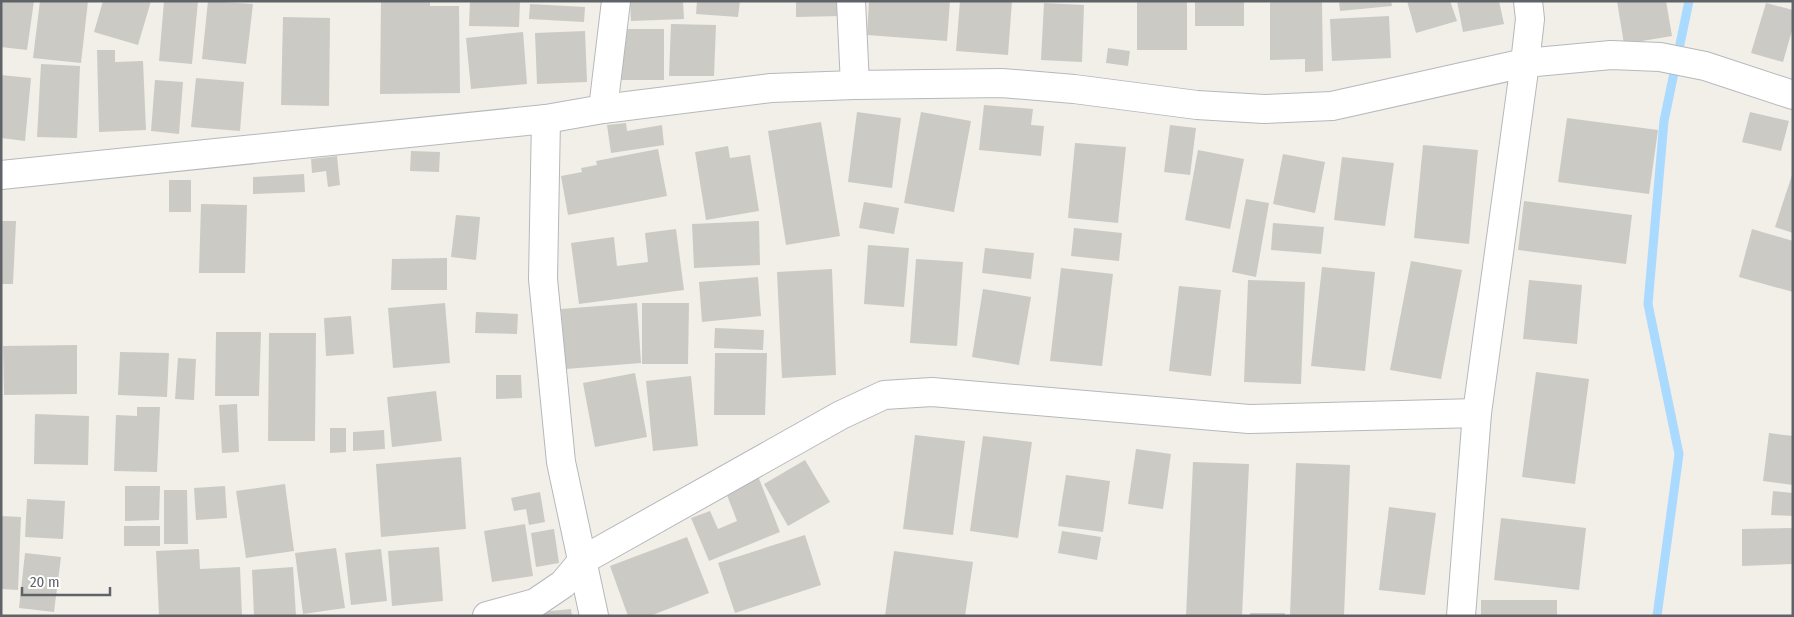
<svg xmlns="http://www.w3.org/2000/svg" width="1794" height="617" viewBox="0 0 1794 617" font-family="'Fira Sans Condensed',sans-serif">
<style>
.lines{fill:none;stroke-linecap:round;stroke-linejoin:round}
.stream{stroke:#aadaff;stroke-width:9}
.building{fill:#cccac5}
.minor-casing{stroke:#b5b8bc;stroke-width:30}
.minor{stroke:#fff;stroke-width:28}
</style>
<rect width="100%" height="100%" fill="#f1efe8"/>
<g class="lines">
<polyline class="stream" points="1657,616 1679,454 1648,304 1664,121 1689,1"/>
</g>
<g class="building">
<polygon points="1,1 34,1 27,50 1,47"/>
<polygon points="40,1 88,1 81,63 33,58"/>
<polygon points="103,1 151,1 138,45 94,32"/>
<polygon points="164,1 198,1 192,64 159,61"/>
<polygon points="208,1 253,4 246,64 202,59"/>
<polygon points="381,1 430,1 430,6 459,6 460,93 380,94"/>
<polygon points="470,1 520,1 519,27 469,26"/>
<polygon points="630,1 683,1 684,19 631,21"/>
<polygon points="697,1 740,1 738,17 696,14"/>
<polygon points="796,1 841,1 842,16 796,17"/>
<polygon points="869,1 950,1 947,41 867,35"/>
<polygon points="960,1 1012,1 1008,55 956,51"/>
<rect x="1137" y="1" width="50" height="49"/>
<rect x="1195" y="1" width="49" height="25"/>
<polygon points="1270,1 1322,1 1323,71 1305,72 1305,59 1270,60"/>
<polygon points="1339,1 1391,1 1392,6 1340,11"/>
<polygon points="1407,1 1450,1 1457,21 1416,33"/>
<polygon points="1457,1 1499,1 1504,24 1463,32"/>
<polygon points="1617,1 1666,1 1672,36 1624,44"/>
<polygon points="1044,3 1084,5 1082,62 1041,60"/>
<polygon points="1766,3 1793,10 1793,27 1783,62 1751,53"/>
<polygon points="530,4 585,7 584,22 529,19"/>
<polygon points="1389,16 1391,58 1332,61 1330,19"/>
<polygon points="283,17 330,18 329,106 281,105"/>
<polygon points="671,24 716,25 714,76 669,76"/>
<rect x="621" y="29" width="43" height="51"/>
<polygon points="585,31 587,82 537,84 535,33"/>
<polygon points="523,32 527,84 471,89 466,38"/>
<polygon points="1108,48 1130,51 1128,66 1106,63"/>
<polygon points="97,50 115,50 115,62 143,61 146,130 99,132"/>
<polygon points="41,64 80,66 77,138 37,137"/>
<polygon points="1,75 31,78 25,141 1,138"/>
<polygon points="196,78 244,82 240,131 191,127"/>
<polygon points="155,80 183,82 179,134 151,131"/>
<polygon points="984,105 1033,109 1031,125 1044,126 1041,156 979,150"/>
<polygon points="857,112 901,118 892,188 848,182"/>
<polygon points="921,112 971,121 954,212 904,203"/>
<polygon points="1750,112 1789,121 1781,151 1742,142"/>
<polygon points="1567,118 1658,130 1649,194 1558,182"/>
<polygon points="821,122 840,236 786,245 768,131"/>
<polygon points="626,123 627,131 662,125 664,145 611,153 607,125"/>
<polygon points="1170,125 1196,128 1190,175 1164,172"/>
<polygon points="1075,143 1126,147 1118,223 1068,218"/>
<polygon points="1423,145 1478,150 1469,244 1414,238"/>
<polygon points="728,146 730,158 750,155 759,211 706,220 695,152"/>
<polygon points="658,149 667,196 568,215 561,176 582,172 581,168 597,165 596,161"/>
<polygon points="1198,150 1244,159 1230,229 1185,220"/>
<polygon points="411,151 440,152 439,172 410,171"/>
<polygon points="1283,154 1325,162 1315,213 1273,204"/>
<polygon points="337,156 340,185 328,187 326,171 312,173 311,159"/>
<polygon points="1342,157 1394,163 1385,226 1334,220"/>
<polygon points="304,174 305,192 253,194 253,177"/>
<polygon points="1792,175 1793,176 1793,233 1775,227"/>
<rect x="169" y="180" width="22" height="32"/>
<polygon points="1246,199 1269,203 1256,277 1232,272"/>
<polygon points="1524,201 1632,215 1626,264 1518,250"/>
<polygon points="864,202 899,208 894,234 859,228"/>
<polygon points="201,204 247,205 245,273 199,273"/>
<polygon points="456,215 480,217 476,260 451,257"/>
<polygon points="1,221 16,221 13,284 1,284"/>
<polygon points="759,221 760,265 694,268 692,224"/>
<polygon points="1273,223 1324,227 1321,254 1271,250"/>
<polygon points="1074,228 1122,233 1119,261 1071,256"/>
<polygon points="676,229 684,290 579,304 571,243 614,237 617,266 648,262 645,233"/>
<polygon points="1752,229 1793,241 1793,292 1739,277"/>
<polygon points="868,245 909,248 904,307 864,304"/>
<polygon points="985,248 1034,253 1031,279 982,273"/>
<polygon points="447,258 447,290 391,290 392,259"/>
<polygon points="916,259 963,262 957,346 910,343"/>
<polygon points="1411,261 1462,270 1441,379 1390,370"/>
<polygon points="1322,267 1375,272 1365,371 1311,366"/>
<polygon points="1061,268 1113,274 1102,366 1050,361"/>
<polygon points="832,269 836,375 782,378 777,272"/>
<polygon points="758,277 761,316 702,322 699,282"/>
<polygon points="1248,280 1305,282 1301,384 1244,382"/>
<polygon points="1529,280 1582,285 1577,344 1523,339"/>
<polygon points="1179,286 1221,290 1211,376 1169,371"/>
<polygon points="983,289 1031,297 1019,365 972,357"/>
<polygon points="445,303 450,363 393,368 388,308"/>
<polygon points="637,303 641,363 566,369 561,309"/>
<polygon points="642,303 689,303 688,364 642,364"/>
<polygon points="476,312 518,314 517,334 475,333"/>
<polygon points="351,316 354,354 326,356 324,318"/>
<polygon points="715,328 764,330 763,350 714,348"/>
<polygon points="216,332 261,332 259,396 215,396"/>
<polygon points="269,333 316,333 315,441 268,441"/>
<polygon points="77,345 77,394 4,395 3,346"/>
<polygon points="120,352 169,353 167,397 118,395"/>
<polygon points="715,353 767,353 765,415 714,415"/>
<polygon points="178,358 196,359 194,400 175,399"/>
<polygon points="1536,372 1589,379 1575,484 1522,477"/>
<polygon points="635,373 647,437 595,447 583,383"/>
<polygon points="496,375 521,375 522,398 496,399"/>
<polygon points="691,376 698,446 653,451 646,381"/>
<polygon points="436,391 442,441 392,447 387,397"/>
<polygon points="237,404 239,452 222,453 219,405"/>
<polygon points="137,407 160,407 157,472 114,471 116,415 137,416"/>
<polygon points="35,414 89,416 88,465 34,464"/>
<polygon points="330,428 346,428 346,452 330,453"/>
<polygon points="384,430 385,449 353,451 353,432"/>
<polygon points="1769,433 1793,436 1793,485 1763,481"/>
<polygon points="915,435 965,441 953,535 903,529"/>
<polygon points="983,436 1032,442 1018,538 970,531"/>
<polygon points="1136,449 1171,454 1163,509 1128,504"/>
<polygon points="461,457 466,529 381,537 376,464"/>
<polygon points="805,460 830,502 788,526 764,484"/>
<polygon points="1193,462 1249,464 1242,616 1186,616"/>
<polygon points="1296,463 1350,465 1344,616 1290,615"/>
<polygon points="1066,475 1110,481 1103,532 1058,526"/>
<polygon points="758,476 780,532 709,561 691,518 710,511 718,529 737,521 725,490"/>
<polygon points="285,484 294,551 246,558 236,491"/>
<polygon points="125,486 160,486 159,520 125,521"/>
<polygon points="225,486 227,518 196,520 194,488"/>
<polygon points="164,490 187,490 188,544 164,544"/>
<polygon points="1773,491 1793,493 1793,516 1771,515"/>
<polygon points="540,492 545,522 529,525 526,509 514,511 511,498"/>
<polygon points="27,499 65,501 63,539 25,537"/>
<polygon points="1389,507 1436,513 1425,595 1379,590"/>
<polygon points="1,516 21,517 18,590 1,589"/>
<polygon points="1501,518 1586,528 1579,590 1494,580"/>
<polygon points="525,524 533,576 492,582 484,531"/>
<rect x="124" y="526" width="36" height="20"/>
<polygon points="1793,528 1793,564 1742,566 1742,529"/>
<polygon points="554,529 559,563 536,567 531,533"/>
<polygon points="1062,531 1101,537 1097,560 1058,553"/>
<polygon points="805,535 821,585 735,613 718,563"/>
<polygon points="687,537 709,593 650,616 628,616 610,566"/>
<polygon points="439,547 443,601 392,606 388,551"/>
<polygon points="336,548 345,608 303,614 295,553"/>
<polygon points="199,549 200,569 240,567 242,616 159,616 156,551"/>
<polygon points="381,549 387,601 351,605 345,553"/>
<polygon points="894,551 973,562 965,616 885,616"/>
<polygon points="25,553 61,557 54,612 19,608"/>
<polygon points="293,567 296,616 254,616 252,570"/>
<rect x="1481" y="600" width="76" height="16"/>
<polygon points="571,609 572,616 540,616 540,612"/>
<rect x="1250" y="613" width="35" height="3"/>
</g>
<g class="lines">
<defs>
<g id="minor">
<polyline points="851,1 855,85"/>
<polyline points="603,109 616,1"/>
<polyline points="546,119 543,279 561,462 594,616"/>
<polyline points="1,175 546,119 603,109 771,88 855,85 1002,83 1074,89 1197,105 1264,109 1332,106 1525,63 1611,55 1660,57 1705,66 1793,95"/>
<polyline points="487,616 535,603 563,584 583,560 841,415 884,395 932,392 1249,419 1477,413"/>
<polyline points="1461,616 1477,413 1525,63 1530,19 1528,1"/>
</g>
</defs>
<use href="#minor" class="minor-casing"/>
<use href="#minor" class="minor"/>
</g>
<rect width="1794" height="617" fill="none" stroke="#5f6368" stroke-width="5"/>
<path d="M22 587v8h88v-8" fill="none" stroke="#5f6368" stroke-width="2.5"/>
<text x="30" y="587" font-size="15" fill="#5f6368" stroke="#ffffff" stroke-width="4" paint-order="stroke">20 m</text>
</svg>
